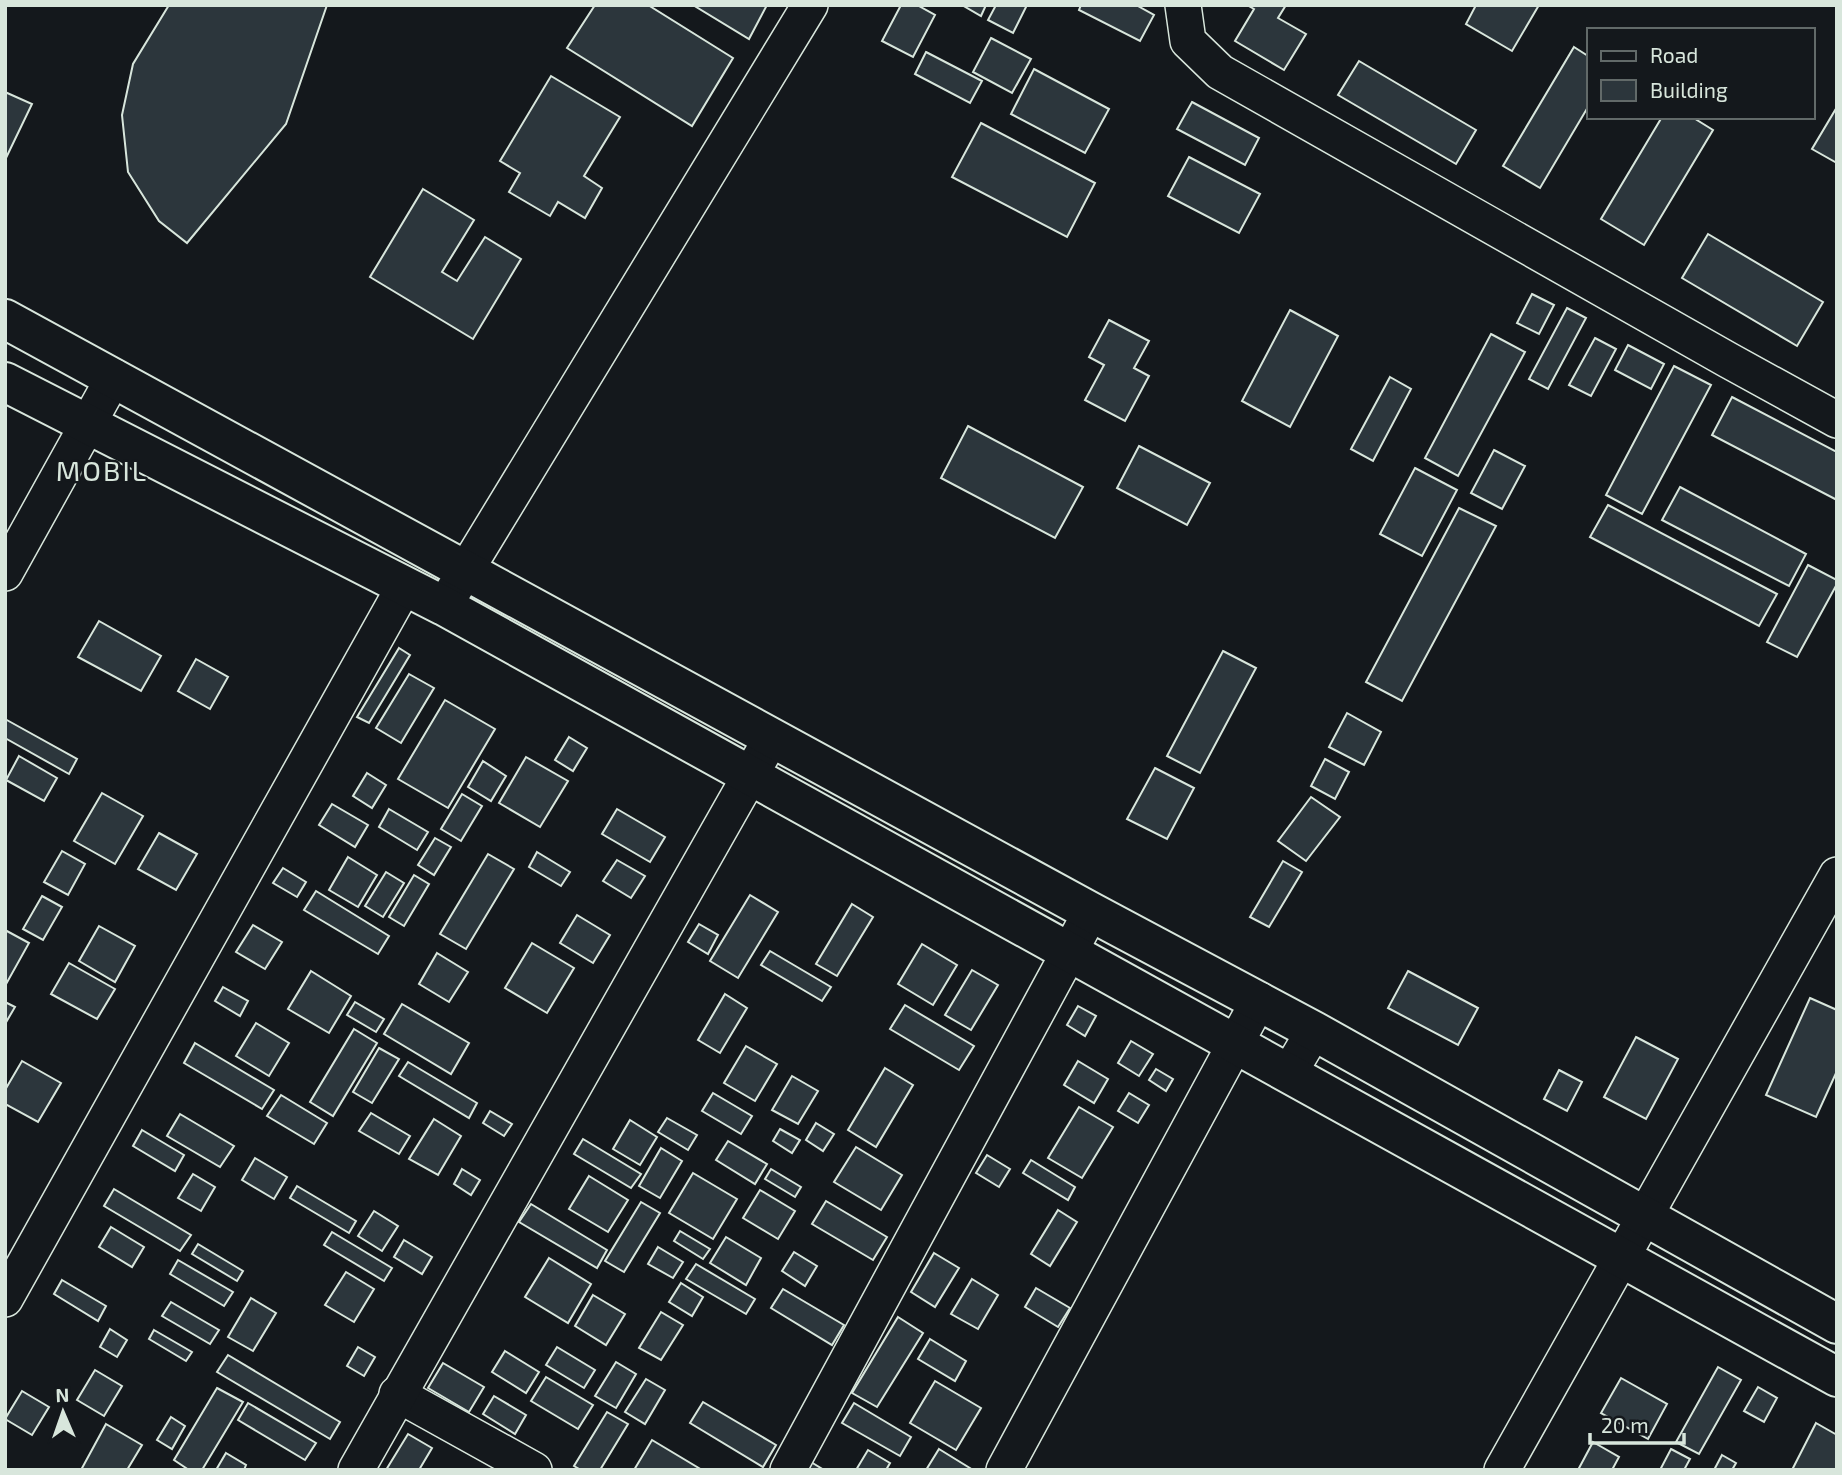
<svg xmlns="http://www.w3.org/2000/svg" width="1842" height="1475" viewBox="0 0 1842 1475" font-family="'Exo 2',sans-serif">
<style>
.building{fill:#2c363c;stroke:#d8e6dc;stroke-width:2}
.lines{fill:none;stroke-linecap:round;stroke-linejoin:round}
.minor-casing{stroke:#d8e6dc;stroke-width:38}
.major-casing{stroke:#d8e6dc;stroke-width:42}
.minor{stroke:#14181c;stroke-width:35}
.major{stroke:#14181c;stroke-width:38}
.labels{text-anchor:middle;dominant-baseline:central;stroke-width:5;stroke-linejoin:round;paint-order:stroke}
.neighbourhood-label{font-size:28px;letter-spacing:2px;fill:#d8e6dc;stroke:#14181c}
</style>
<rect width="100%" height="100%" fill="#14181c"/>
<g class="building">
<polygon points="169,5 327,5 286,124 187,243 159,221 128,172 122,115 133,64"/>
<polygon points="595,5 648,5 733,58 692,126 567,48"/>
<polygon points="693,5 767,5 749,39"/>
<polygon points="901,5 917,5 935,15 913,57 882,41"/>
<polygon points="962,5 986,5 981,16"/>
<polygon points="996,5 1027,5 1013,33 988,20"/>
<polygon points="1081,5 1136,5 1154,15 1140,41 1079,10"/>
<polygon points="1247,5 1286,5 1278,18 1306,34 1284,70 1235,41 1254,9"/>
<polygon points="1476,5 1539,5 1512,51 1466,24"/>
<polygon points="991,38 1031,59 1012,93 973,72"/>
<polygon points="1574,47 1588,56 1588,107 1540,188 1503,166"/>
<polygon points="926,52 982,81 970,103 915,74"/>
<polygon points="1359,61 1476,130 1456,164 1338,95"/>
<polygon points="1034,69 1109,109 1085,153 1011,114"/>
<polygon points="551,76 620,117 584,176 602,188 585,218 558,202 550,216 509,192 520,173 500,161"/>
<polygon points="5,92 32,104 5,160"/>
<polygon points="1192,102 1259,138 1245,165 1177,129"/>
<polygon points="1837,107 1837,163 1812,149"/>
<polygon points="1662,117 1692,117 1713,130 1644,245 1601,219"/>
<polygon points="981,123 1095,183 1067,237 952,177"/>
<polygon points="1189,157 1260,194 1239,233 1168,196"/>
<polygon points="423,189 474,220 442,272 457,281 485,237 521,259 473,339 370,277"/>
<polygon points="1708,234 1823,302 1797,346 1682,278"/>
<polygon points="1532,294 1554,305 1539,334 1517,323"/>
<polygon points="1567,308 1586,318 1548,389 1529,379"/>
<polygon points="1290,310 1338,336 1290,427 1242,401"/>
<polygon points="1109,320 1149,341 1134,368 1149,376 1125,421 1085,400 1104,365 1089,357"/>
<polygon points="1491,334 1525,352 1458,476 1425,458"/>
<polygon points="1595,338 1616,349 1591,396 1569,385"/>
<polygon points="1628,345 1664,364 1651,389 1615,370"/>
<polygon points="1674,366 1711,385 1642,514 1606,495"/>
<polygon points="1390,377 1411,389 1373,461 1351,449"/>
<polygon points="1732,397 1837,452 1837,500 1712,435"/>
<polygon points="968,426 1083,487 1055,538 941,478"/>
<polygon points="1139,446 1210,483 1187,525 1117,488"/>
<polygon points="1494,450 1525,466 1502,509 1471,493"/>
<polygon points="1415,468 1457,490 1422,556 1380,534"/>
<polygon points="1680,487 1806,554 1789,586 1662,520"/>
<polygon points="1608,505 1777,594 1759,626 1590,537"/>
<polygon points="1459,508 1496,526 1402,701 1366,682"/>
<polygon points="1808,565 1837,580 1837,584 1797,657 1767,642"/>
<polygon points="99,621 161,656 141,691 78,657"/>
<polygon points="399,648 410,655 369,723 357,717"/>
<polygon points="1223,651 1256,668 1200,773 1167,756"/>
<polygon points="196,659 228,677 210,709 178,691"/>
<polygon points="409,674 434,688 401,743 376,728"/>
<polygon points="445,700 495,729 448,808 398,779"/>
<polygon points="1347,713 1381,732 1364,765 1329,747"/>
<polygon points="5,719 77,759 69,774 5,738"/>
<polygon points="569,737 587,748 573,771 555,760"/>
<polygon points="19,756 57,778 44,801 6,780"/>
<polygon points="526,757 568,781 540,827 499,803"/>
<polygon points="1325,759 1349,772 1335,799 1311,786"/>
<polygon points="483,761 506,776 491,801 468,787"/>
<polygon points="1155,768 1194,788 1167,839 1127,819"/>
<polygon points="367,773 386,785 372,808 353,796"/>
<polygon points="102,793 143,816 115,864 74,841"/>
<polygon points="462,794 482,806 461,841 441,829"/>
<polygon points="1311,797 1340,817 1306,861 1278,841"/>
<polygon points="332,804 368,825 355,847 319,825"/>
<polygon points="389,809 428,832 417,850 379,827"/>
<polygon points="617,809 665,837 650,862 602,834"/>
<polygon points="159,833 197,854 176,890 138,869"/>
<polygon points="435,838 451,847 434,875 418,865"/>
<polygon points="62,851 85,864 68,895 44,882"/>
<polygon points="537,852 570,872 561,886 529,867"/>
<polygon points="488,854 514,869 466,949 440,934"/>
<polygon points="348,857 377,875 358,907 329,890"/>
<polygon points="617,860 645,876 631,898 603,881"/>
<polygon points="1283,861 1302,872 1269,927 1250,917"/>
<polygon points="283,868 306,882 297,897 273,883"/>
<polygon points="386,872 404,883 383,917 365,906"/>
<polygon points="414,875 429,884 404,926 389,917"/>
<polygon points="316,891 389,936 378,954 304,910"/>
<polygon points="750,895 778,912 738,978 710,961"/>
<polygon points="42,896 62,907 43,940 23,929"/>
<polygon points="852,904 873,917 837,976 816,964"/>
<polygon points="577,915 610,935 593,963 560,943"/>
<polygon points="699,924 718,935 708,954 688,942"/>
<polygon points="253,925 282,942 265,969 236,952"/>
<polygon points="99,926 135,946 115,982 79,961"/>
<polygon points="5,930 29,943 5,986"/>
<polygon points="532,943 574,968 547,1013 505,988"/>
<polygon points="922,944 957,965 933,1005 898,984"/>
<polygon points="770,951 831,987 822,1001 761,965"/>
<polygon points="437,953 468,972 449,1002 419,984"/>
<polygon points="69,963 115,989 97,1019 51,994"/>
<polygon points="972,970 998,985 971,1030 945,1015"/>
<polygon points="311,971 351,996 329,1033 288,1009"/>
<polygon points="1408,971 1478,1008 1458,1045 1388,1008"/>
<polygon points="223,987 248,1001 240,1016 215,1001"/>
<polygon points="725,994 747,1008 720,1053 698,1040"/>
<polygon points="1810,998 1837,1010 1837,1071 1816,1117 1766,1095"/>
<polygon points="5,1002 15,1007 5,1024"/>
<polygon points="355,1002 384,1019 376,1032 347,1015"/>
<polygon points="402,1004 469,1043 451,1074 384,1034"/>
<polygon points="905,1005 974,1046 959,1070 890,1029"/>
<polygon points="1078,1006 1096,1016 1085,1036 1067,1025"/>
<polygon points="256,1023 289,1043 269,1076 236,1056"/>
<polygon points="354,1029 377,1043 333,1116 310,1102"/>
<polygon points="1636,1037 1678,1059 1646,1119 1604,1097"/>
<polygon points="1131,1041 1153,1054 1139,1076 1118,1063"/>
<polygon points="195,1043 274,1090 262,1109 184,1063"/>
<polygon points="746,1046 777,1064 755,1101 724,1083"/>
<polygon points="379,1048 399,1059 372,1103 353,1092"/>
<polygon points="22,1061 61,1083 38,1122 5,1104 5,1090"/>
<polygon points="1078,1061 1108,1079 1094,1103 1064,1085"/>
<polygon points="408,1062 477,1103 469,1118 399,1076"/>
<polygon points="885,1068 913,1085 876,1147 848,1130"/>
<polygon points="1156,1069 1173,1079 1166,1091 1149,1080"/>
<polygon points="1559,1070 1582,1082 1567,1111 1544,1099"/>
<polygon points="792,1076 818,1091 798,1124 772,1110"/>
<polygon points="713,1093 752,1116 741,1134 702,1111"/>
<polygon points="1129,1093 1149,1105 1138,1123 1118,1111"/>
<polygon points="281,1095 327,1123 314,1144 267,1116"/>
<polygon points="1079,1107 1113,1127 1082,1178 1048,1158"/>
<polygon points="490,1111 512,1124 504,1136 483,1123"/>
<polygon points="371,1113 410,1136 399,1154 359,1131"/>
<polygon points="180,1114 234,1146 220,1167 167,1136"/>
<polygon points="667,1118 697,1135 688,1150 658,1132"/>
<polygon points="434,1119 461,1136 438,1175 409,1159"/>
<polygon points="630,1120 657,1137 640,1165 613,1149"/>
<polygon points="816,1123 834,1134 823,1151 806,1140"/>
<polygon points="780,1129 800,1140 792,1153 773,1141"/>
<polygon points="142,1130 184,1155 175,1171 133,1146"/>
<polygon points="583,1139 641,1174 631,1188 574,1154"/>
<polygon points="728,1141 767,1164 755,1184 716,1160"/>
<polygon points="856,1147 902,1175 881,1210 834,1182"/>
<polygon points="661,1148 682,1161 660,1198 639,1186"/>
<polygon points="987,1155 1010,1169 999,1187 976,1173"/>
<polygon points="255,1158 287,1177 274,1199 242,1180"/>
<polygon points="1031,1160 1075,1187 1068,1200 1023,1173"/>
<polygon points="462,1169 480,1180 471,1195 454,1184"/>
<polygon points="771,1169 801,1187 795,1197 765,1179"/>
<polygon points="693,1173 737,1199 713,1239 669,1213"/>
<polygon points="193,1174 215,1187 201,1211 178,1198"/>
<polygon points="589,1176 628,1200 608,1232 569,1209"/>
<polygon points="297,1186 356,1221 349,1233 290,1198"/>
<polygon points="114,1189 191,1235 180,1251 104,1206"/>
<polygon points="760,1190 795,1211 778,1239 743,1218"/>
<polygon points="826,1201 887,1237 873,1260 812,1224"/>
<polygon points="641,1202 660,1213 624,1272 605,1261"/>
<polygon points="531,1204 607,1250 597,1268 519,1222"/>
<polygon points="1058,1210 1077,1222 1050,1266 1031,1254"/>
<polygon points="374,1211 398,1226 382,1251 358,1236"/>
<polygon points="111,1227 144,1247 132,1267 99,1247"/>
<polygon points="680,1231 710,1249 703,1259 674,1241"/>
<polygon points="332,1232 392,1268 384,1281 324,1245"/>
<polygon points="726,1237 761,1258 746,1285 710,1263"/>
<polygon points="404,1240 432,1257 422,1274 394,1257"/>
<polygon points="198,1244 243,1271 237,1281 192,1254"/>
<polygon points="658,1247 683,1262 673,1278 648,1264"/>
<polygon points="794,1252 817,1266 805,1286 782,1271"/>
<polygon points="934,1253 959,1268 935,1307 911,1292"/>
<polygon points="549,1258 591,1284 568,1323 525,1297"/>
<polygon points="178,1260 233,1292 224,1306 170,1274"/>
<polygon points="696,1264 755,1299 746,1314 686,1279"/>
<polygon points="346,1272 374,1289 354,1322 325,1305"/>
<polygon points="972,1279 998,1295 978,1329 951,1314"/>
<polygon points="62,1280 106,1306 98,1321 54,1294"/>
<polygon points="681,1283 703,1297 692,1316 669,1302"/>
<polygon points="1036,1288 1070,1308 1058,1327 1025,1307"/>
<polygon points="783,1289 844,1325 832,1345 771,1308"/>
<polygon points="593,1295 625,1314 606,1345 575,1326"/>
<polygon points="251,1298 276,1313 253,1351 228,1337"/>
<polygon points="171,1302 219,1330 210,1344 162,1316"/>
<polygon points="661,1312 683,1325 661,1360 639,1348"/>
<polygon points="898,1317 923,1333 877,1407 852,1393"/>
<polygon points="110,1329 127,1340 117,1357 100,1347"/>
<polygon points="154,1330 192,1352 186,1361 149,1339"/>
<polygon points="930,1339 966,1361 955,1381 918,1359"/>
<polygon points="358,1347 375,1357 364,1376 347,1366"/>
<polygon points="557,1347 595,1370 584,1388 546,1365"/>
<polygon points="505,1351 539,1372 526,1393 492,1372"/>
<polygon points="228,1355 340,1422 330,1439 217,1372"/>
<polygon points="616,1362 636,1374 616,1408 595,1396"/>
<polygon points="443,1363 484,1387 469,1412 428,1388"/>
<polygon points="1718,1367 1741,1380 1699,1454 1676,1442"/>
<polygon points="95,1370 122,1386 104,1416 77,1400"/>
<polygon points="546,1377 593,1405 578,1429 531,1401"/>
<polygon points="1621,1378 1667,1404 1648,1439 1601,1413"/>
<polygon points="646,1379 665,1390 645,1424 625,1412"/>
<polygon points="935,1381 981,1408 956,1450 910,1423"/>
<polygon points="1758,1387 1777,1398 1764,1422 1744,1411"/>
<polygon points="217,1388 243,1402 202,1470 189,1470 174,1460"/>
<polygon points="22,1391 49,1407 32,1435 5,1419"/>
<polygon points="494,1396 526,1415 515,1434 483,1414"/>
<polygon points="703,1402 776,1445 763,1467 690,1423"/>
<polygon points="248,1403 316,1443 305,1460 238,1420"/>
<polygon points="854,1403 911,1437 900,1456 842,1423"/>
<polygon points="607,1412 628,1424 600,1470 581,1470 574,1466"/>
<polygon points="171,1417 185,1426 172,1449 157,1440"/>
<polygon points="1816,1423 1837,1435 1837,1470 1792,1470"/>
<polygon points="106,1424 142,1445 127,1470 81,1470"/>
<polygon points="408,1434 432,1448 419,1470 386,1470"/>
<polygon points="652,1440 702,1470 634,1470"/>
<polygon points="1593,1442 1619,1457 1612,1470 1578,1470"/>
<polygon points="939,1449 973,1470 926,1470"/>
<polygon points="1671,1449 1690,1459 1684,1470 1660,1470"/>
<polygon points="868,1450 890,1463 886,1470 856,1470"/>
<polygon points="226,1453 246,1465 244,1470 216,1470"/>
<polygon points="1722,1455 1736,1463 1732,1470 1714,1470"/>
<polygon points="806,1459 824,1470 799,1470"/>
</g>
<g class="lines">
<defs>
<g id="minor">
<polyline points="1183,5 1188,41 1220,72 1728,360 1837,420"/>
<polyline points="5,573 114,377"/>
<polyline points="444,606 810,5"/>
<polyline points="1289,1073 1314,1031"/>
<polyline points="5,1299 404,587"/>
<polyline points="397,1394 534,1470"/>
<polyline points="356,1470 772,737"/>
<polyline points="788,1470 1091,912"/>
<polyline points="1004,1470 1259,1000"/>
<polyline points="1502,1470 1837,875"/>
</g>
<g id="major">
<polyline points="5,319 1091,912 1314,1031 1837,1324"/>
<polyline points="5,382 444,606 1837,1377"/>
</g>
</defs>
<use href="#minor" class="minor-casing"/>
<use href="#major" class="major-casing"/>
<use href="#minor" class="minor"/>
<use href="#major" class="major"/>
</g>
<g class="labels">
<g class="neighbourhood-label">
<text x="102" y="470">MOBIL</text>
</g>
</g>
<rect width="1842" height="1475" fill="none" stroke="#d8e6dc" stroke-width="14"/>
<rect x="1587" y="28" width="228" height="91" fill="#14181c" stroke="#626a69" stroke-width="2"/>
<rect x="1601" y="51" width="35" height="10" fill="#14181c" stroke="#626a69" stroke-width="2"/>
<text x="1650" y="63" font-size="21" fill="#d8e6dc">Road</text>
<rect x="1601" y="80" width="35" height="21" fill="#2c363c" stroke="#626a69" stroke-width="2"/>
<text x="1650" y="98" font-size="21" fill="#d8e6dc">Building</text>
<g transform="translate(63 1412) rotate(358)" stroke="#14181c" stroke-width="5" paint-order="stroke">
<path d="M0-5L12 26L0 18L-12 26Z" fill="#d8e6dc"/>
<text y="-10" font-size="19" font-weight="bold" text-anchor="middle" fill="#d8e6dc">N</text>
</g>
<path d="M1590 1433v10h94v-10" fill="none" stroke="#d8e6dc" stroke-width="3.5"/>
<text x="1601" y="1433" font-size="21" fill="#d8e6dc" stroke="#14181c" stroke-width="5" paint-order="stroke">20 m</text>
</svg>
